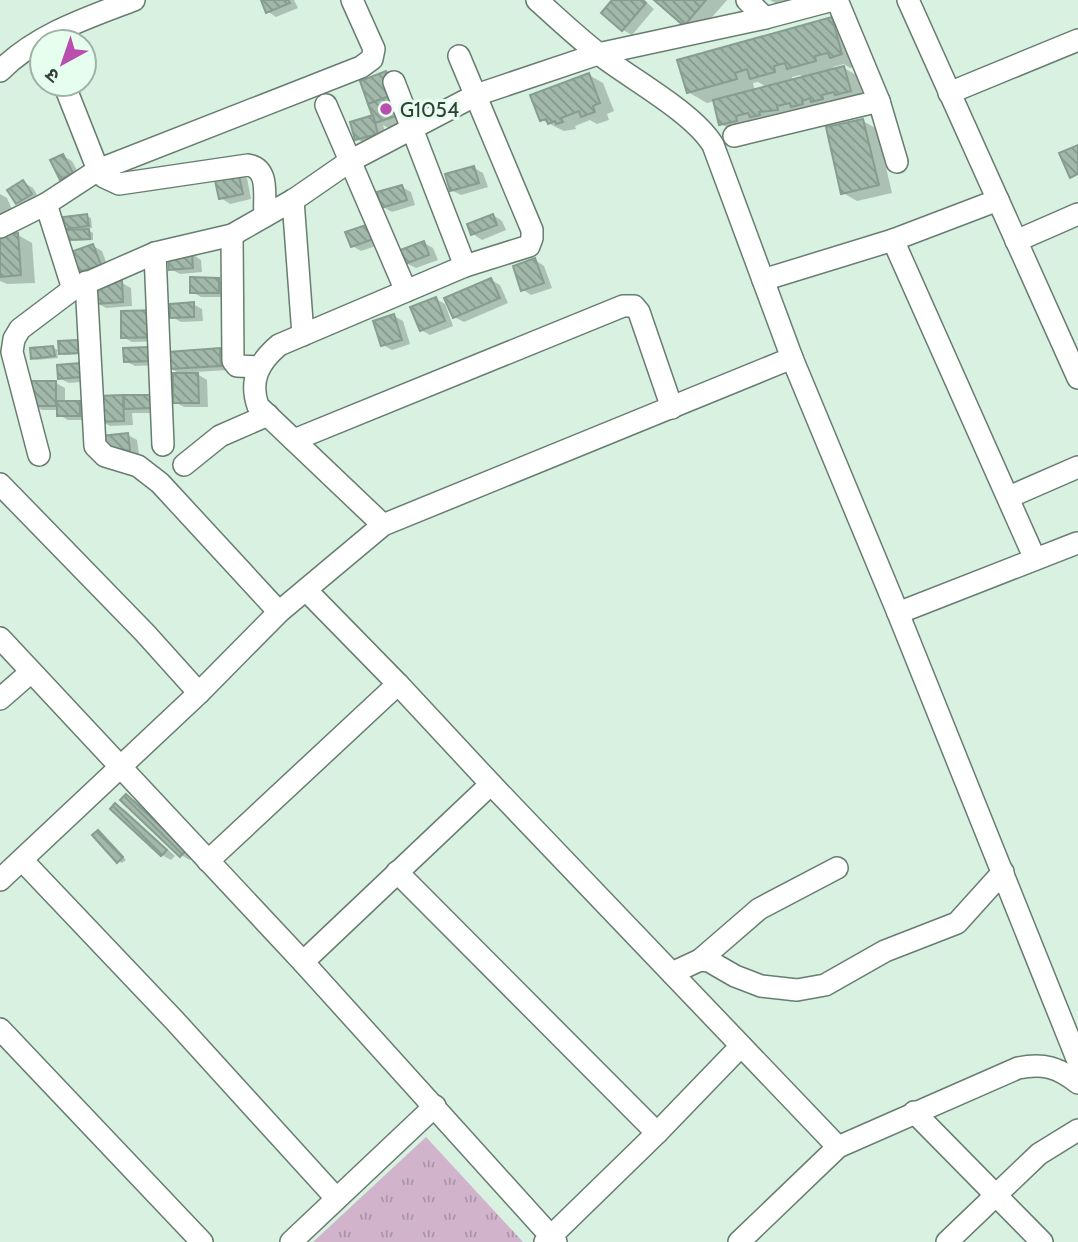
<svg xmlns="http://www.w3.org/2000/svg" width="1078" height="1242" viewBox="0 0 1078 1242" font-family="Cabin,'Noto Sans Devanagari',sans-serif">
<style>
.grass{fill:url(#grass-tufts)}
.shadow{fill:#0003;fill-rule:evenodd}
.building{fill:url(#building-back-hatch);stroke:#869d8f;stroke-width:2}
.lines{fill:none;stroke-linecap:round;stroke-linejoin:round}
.minor-casing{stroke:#677d70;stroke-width:24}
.minor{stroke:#fff;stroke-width:21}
.poi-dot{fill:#ba4eae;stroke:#e5feee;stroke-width:2.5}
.labels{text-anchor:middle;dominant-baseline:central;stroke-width:6;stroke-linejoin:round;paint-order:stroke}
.poi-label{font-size:21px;fill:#353f39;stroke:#e5feee;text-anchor:start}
</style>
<defs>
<pattern id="grass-tufts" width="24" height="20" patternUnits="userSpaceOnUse" patternTransform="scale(1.75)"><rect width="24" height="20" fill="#d1b4cc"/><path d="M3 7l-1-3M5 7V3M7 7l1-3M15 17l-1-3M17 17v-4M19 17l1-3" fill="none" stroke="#aa94a7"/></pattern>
<pattern id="building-back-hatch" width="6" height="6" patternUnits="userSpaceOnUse" patternTransform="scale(1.75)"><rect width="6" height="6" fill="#a1b8aa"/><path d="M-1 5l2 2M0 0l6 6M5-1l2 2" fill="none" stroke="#84978b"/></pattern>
</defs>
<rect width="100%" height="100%" fill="#d8f1e1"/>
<polygon class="grass" points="426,1137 523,1242 313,1242"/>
<g class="shadow">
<polygon points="263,0 294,0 298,8 276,17 267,11"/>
<polygon points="615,0 644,0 654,9 632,35 623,30"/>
<polygon points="657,0 727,0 699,32 685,24"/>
<polygon points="770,0 795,0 777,4"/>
<path d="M832 19 851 30 861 65 850 68 844 64 833 67 834 71 844 68 858 76 864 99 735 132 721 124 715 101 707 103 688 92ZM800 75 806 78 793 81 792 77ZM758 82 768 88 755 91 753 83Z"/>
<polygon points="386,73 395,78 404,102 423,113 405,138 383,125 387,139 366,144 357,139 375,117"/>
<polygon points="589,75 603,83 614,111 607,114 609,120 597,124 590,120 575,126 576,129 564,131 542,120"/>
<polygon points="863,121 877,129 892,193 857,201 843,193"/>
<polygon points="63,156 72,161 81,178 70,184 61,179"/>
<polygon points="474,168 483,173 488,187 461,195 451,190"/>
<polygon points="237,172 247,178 251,199 230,204 221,198"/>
<polygon points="23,182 33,188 40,200 26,208 17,202"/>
<polygon points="402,187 411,192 415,205 392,212 383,207"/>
<polygon points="0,194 7,198 14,214 0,221"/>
<polygon points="493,215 502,221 506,230 482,240 473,234"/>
<polygon points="87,216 91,218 92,228 85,228 93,233 93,240 72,241 68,239 73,231 66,227"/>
<polygon points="369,226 382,244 361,251 352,246"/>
<polygon points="18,235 32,243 35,283 7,284 0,281 0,236"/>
<polygon points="424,243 433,248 438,260 416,268 406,263"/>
<polygon points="93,246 102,251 109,270 83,278 74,273"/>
<polygon points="192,254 201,260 202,272 180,274 171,269"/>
<polygon points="535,260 544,266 552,288 531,295 522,289"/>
<polygon points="218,280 227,285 227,297 201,297 192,292"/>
<polygon points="491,280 500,285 508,303 464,322 454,317"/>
<polygon points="122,283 131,288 132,306 106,308 97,303"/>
<polygon points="436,299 445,304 453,326 430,335 421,330"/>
<polygon points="193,304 202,309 203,321 181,322 172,317"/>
<polygon points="123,312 167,341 132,342 123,337"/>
<polygon points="394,316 403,321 410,344 392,350 383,345"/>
<polygon points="78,342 82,344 82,354 64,355 57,351 58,358 36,360 32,357 53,347 60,352"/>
<polygon points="149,348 158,365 135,366 125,361"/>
<polygon points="219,350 228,355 229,370 194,372 207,380 208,407 184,407 175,402 182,375 170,368"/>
<polygon points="59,366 90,381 69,383 59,378"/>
<polygon points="56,383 65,388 65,402 79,402 88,408 88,420 68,420 59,415 59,410 42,410 33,405"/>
<polygon points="100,397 152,397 162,413 132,413 133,425 110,426 101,421"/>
<polygon points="128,435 137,440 139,454 114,456"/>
<polygon points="126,796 136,801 194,856 190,860 181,855"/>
<polygon points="116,805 125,810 175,856 171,860 162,855 112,809"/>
<polygon points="99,832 126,860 122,863 118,861"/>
</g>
<g class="building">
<polygon points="261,0 288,0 290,3 266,13"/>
<polygon points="612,0 643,0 646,3 622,31 601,13"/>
<polygon points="654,0 706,0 684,26"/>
<polygon points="832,17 842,54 830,58 828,53 815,56 816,61 787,69 785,63 774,66 775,72 750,79 747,69 735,73 737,79 687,93 677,60"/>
<polygon points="844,66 851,91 835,95 834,92 822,95 823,99 811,102 810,98 802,101 803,104 791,107 790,103 777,106 778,110 759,112 760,115 750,117 748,113 736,116 737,121 719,125 713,100"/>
<polygon points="386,71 395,94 368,104 360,81"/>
<polygon points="589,73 600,103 593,106 595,112 581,117 579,111 561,118 563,122 556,124 555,121 548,124 546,119 540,121 530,95"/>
<polygon points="395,94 402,114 375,123 368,104"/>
<polygon points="373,115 378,134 355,140 350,122"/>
<polygon points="863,119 879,185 841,194 826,127"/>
<polygon points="1078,145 1078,174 1070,178 1059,153"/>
<polygon points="63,154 73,173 60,180 50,160"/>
<polygon points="474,166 479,183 450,191 445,174"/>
<polygon points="238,171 243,194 219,199 214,176"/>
<polygon points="23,180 32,194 16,204 7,190"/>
<polygon points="402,185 407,200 381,208 377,192"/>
<polygon points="87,214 89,226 65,229 63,217"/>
<polygon points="493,214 497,225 471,235 467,224"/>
<polygon points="369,224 374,239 351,247 345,232"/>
<polygon points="89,229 90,239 66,240 65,230"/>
<polygon points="18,233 21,275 0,277 0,234"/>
<polygon points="424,241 429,255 405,264 400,250"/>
<polygon points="93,244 101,265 73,274 65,254"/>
<polygon points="192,253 193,268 169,270 168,254"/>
<polygon points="535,258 544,283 521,291 513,266"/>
<polygon points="190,277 219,278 219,293 190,293"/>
<polygon points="491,278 500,298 453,318 444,298"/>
<polygon points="122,281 123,302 95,304 94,283"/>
<polygon points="436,297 445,321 420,331 410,307"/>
<polygon points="194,302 194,317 170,318 170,304"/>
<polygon points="158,310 159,337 121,338 121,311"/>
<polygon points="394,314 402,340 381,346 373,321"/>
<polygon points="78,340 79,353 59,354 58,341"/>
<polygon points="53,346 55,356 31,359 30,348"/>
<polygon points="149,347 150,361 124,362 123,348"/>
<polygon points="220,348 221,366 169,369 168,352"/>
<polygon points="80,363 81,377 58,379 57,365"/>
<polygon points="173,373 198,373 199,403 173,403"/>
<rect x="31" y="381" width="25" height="25"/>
<polygon points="123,395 124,421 99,422 98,396"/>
<polygon points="124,395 153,395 153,408 124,409"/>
<rect x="57" y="401" width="23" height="15"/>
<polygon points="128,433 130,450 103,452 101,436"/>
<polygon points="126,794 186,850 180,857 120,800"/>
<polygon points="115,803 167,850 161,856 110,809"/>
<polygon points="98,830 123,857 117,863 92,835"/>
</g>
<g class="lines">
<defs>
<g id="minor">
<path d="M537 0C557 18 577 37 599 54 631 79 693 112 713 145L792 358 898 613 1078 1061"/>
<polyline points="747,0 765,18"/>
<polyline points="908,0 1078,378"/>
<path d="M0 71C37 34 87 18 134 0"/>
<polyline points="394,82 465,266"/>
<path d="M64 84 98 170 104 177 119 184 248 165C271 169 263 198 265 216"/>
<polyline points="949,93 1078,40"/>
<polyline points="879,101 897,162"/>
<polyline points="326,105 406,291"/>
<polyline points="734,136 879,101 837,0"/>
<polyline points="293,200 303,335"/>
<polyline points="46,204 73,289"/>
<polyline points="0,227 46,204 98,170 361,67 372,59 374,49 352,0"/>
<polyline points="232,235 233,361 237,366 259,367"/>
<polyline points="893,240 1035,559"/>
<polyline points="1016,241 1078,214"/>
<polyline points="155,253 163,445"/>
<polyline points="763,280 893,240 998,200"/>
<polyline points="86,282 95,446 105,456 138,466 160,483 279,612"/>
<polyline points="294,440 623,306 634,306 639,312 672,408"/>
<polyline points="39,455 12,352 14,339 20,329 73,289 155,253 232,235 295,199 350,161 476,95 598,54 765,18 833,0"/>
<polyline points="184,465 220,436 268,415"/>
<polyline points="0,484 145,633 199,693"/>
<polyline points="1009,497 1078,467"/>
<path d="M383 525 258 406C249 380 259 362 279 345L465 266 529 246 532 238V230L459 56"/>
<polyline points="306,590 398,684 491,784 838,1147"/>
<polyline points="898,613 1077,543"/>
<polyline points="0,638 303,962 556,1242"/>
<polyline points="0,699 31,672"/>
<polyline points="22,860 175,1021 336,1198"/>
<polyline points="208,861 398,684"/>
<polyline points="397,872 657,1133"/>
<polyline points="0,880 199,693 279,612 383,525 792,358"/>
<polyline points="700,960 759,909 837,868"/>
<polyline points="303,962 491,784"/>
<polyline points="672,973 700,960 709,961 735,976 761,986 797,990 825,985 885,951 957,923 1003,872"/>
<polyline points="0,1029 202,1242"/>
<polyline points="914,1112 1042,1242"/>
<polyline points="291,1242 435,1106"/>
<polyline points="545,1242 657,1133 741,1046"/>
<path d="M739 1242 838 1147 1018 1068C1043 1063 1058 1067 1078 1083"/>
<polyline points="947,1242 1039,1154 1078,1130"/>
</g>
</defs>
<use href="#minor" class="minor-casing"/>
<use href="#minor" class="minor"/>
</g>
<circle class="poi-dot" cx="386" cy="109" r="7"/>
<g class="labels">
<g class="poi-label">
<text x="400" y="109">G1054</text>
</g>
</g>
<g transform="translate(63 63) rotate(220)"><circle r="33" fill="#e5feee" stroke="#9fb2a6" stroke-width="2"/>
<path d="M0-5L12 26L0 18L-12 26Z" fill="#ba4eae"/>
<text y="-10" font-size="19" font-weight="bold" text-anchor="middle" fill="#353f39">उ</text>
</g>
</svg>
